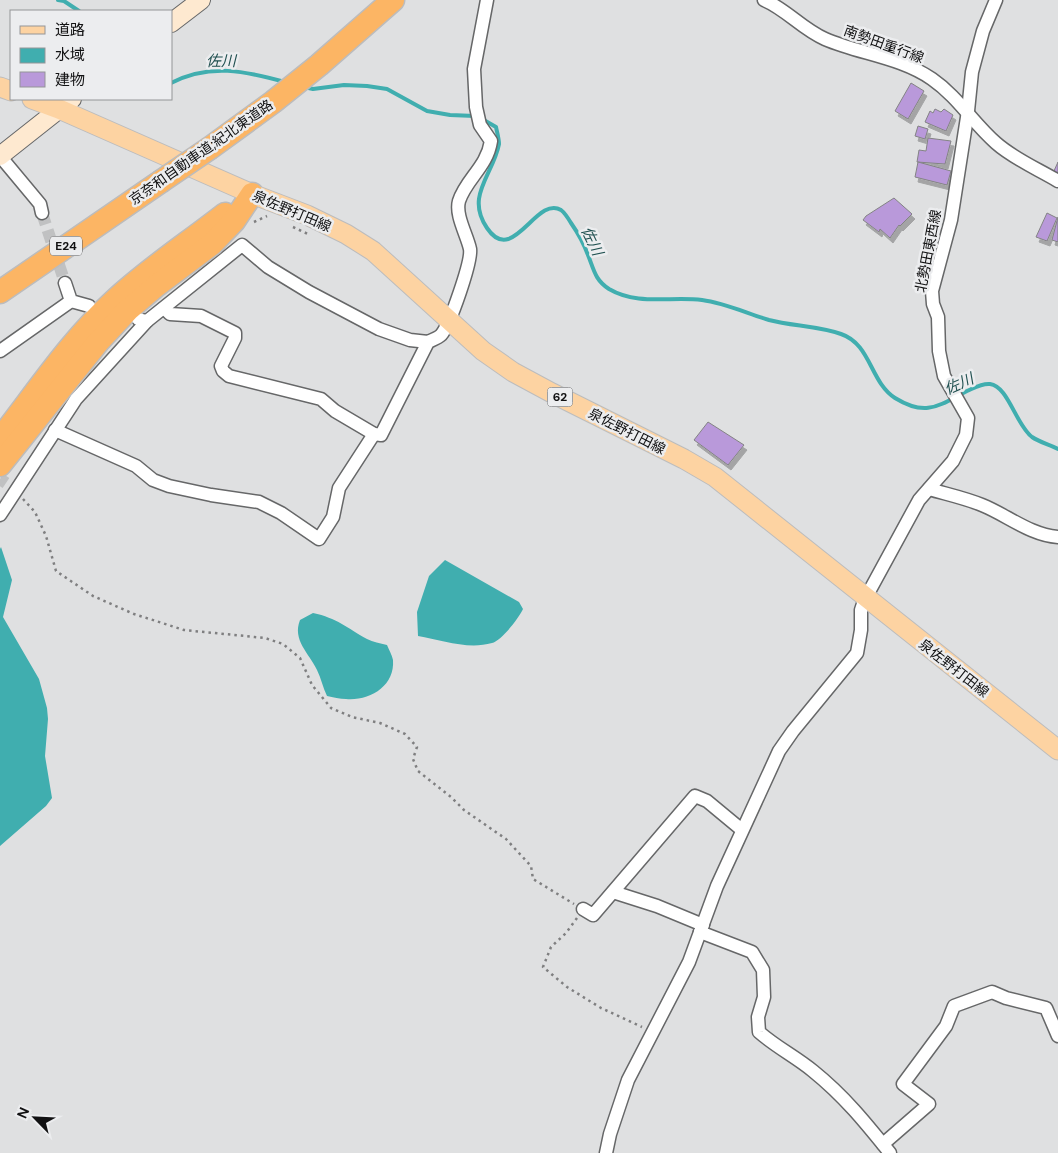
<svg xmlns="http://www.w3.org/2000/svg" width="1058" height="1153" viewBox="0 0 1058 1153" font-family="'DM Sans','Noto Sans JP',sans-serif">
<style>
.water{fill:#40aeaf}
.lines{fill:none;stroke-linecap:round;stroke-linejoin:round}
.stream{stroke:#40aeaf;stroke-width:4}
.building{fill:#b999da;stroke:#838384;filter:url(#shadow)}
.street-tunnel{stroke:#c0c1c2;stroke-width:12;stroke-dasharray:12 6;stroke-linecap:butt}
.street-casing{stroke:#666768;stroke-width:15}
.secondary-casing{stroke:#666768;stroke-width:20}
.primary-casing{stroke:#bcbcbd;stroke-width:21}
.highway-casing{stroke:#bcbcbd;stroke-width:25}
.path{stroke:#7f7f80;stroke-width:2.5;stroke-dasharray:2.5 4;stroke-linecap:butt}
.street{stroke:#fff;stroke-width:12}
.secondary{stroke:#fee9d0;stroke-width:18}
.primary{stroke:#fdd3a2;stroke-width:19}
.highway{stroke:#fcb564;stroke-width:22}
.highway-bridge-casing{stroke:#bcbcbd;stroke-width:25;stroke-linecap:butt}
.highway-bridge{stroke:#fcb564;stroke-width:22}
.labels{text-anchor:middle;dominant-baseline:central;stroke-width:5;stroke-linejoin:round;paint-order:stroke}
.shield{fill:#ecedef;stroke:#535354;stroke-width:1}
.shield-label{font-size:12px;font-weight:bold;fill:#111112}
.street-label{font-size:14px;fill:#111112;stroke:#ecedef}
.water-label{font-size:15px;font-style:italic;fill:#205050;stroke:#ecedef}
</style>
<defs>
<filter id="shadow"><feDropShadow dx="3" dy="5" stdDeviation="0" flood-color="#0004"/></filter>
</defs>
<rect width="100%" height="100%" fill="#dfe0e1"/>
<g class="water">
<polygon points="1,547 12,580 3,617 39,679 47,708 48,719 45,756 52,798 46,806 0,846 0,549"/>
<path d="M445 560 519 602 523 609C519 618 501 641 492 643 468 650 441 640 418 636L417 612 429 576Z"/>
<path d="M313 613C337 618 347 628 367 639 373 642 380 643 387 645 389 650 392 655 393 660 395 686 370 701 346 699 340 699 333 697 327 696 323 688 321 678 317 670 309 653 292 640 300 620Z"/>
</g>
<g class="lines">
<g class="stream">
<polyline points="58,0 64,1 79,11"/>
<path d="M171 83C210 63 245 71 285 82"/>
<polyline points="304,87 313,89 344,85 367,86 387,89 427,111 450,115 475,116"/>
<path d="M482 119 496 127C497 132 499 139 499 144 493 175 465 196 487 228 513 267 536 195 561 210 565 213 568 218 571 223 578 233 584 244 588 255 594 270 595 280 609 289 638 306 671 296 702 300 725 303 746 313 769 320 792 326 818 326 841 334 871 344 870 382 895 398 926 417 938 406 967 391 974 388 982 383 990 384 1008 386 1016 425 1032 437 1039 442 1050 445 1058 449"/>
</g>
</g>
<g class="building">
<polygon points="911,83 924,91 908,119 895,111"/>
<polygon points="935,109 941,112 944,109 953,115 946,131 925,122 930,111 933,113"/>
<polygon points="918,126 928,129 925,139 915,136"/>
<polygon points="928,138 951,141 945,164 917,162 919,150 926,151"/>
<polygon points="918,162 951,171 947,185 915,177"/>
<polygon points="1058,162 1058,175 1053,173"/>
<polygon points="894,198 912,214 900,226 899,225 890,238 880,229 879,232 863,220 866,216"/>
<polygon points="1047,213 1057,218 1047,241 1036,237"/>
<polygon points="1058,217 1058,242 1052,240"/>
<polygon points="708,422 744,445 728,465 694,440"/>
</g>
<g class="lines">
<g class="street-tunnel">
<polyline points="42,213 65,283"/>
<polyline points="0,479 6,483"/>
</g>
<defs>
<g id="street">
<path d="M764 0C786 9 802 29 825 39 860 54 900 57 932 79 958 97 973 123 996 143 1014 159 1038 169 1058 181"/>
<polyline points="0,156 40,204 42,213"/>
<polyline points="65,283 71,301 89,306"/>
<path d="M164 308 170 314 201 316 235 333V338L221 366 223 371 229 376 321 399 335 411 374 434 381 435 428 342C432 340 438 338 441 335 450 325 472 261 470 249 467 235 455 215 459 201 466 179 487 167 491 141L480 125 476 107 474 69 487 0"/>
<polyline points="138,319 147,321 242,245 268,267 309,292 379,329 410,340 428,342"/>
<polyline points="0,351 71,301"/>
<polyline points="55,430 136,466 153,480 169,486 211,495 259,502 281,513 319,539 333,517 339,488 374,434"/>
<path d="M929 489C946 494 965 498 982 505 1007 515 1030 535 1058 537"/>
<polyline points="0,515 76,399 147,321"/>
<polyline points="613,892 657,906 703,925"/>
<polyline points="583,909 593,915 695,796 707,801 742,830"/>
<path d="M700 932 752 952 763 970 764 997 758 1017 759 1032C776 1047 796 1057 813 1071 844 1096 865 1122 890 1153"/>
<polyline points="883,1144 929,1104 903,1084 946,1026 954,1006 992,992 1006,998 1046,1008 1058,1036"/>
<polyline points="606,1153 610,1134 628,1080 689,962 717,886 779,751 793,731 857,653 861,630 861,610 864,601 919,500 953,461 966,435 968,418 944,376 939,351 938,317 933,304 932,291 951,220 968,111 972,72 983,31 996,0"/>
</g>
<g id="secondary">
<polyline points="171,23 201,0"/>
<polyline points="0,156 72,99"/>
</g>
<g id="primary">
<polyline points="0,87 11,91"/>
<polyline points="32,99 59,109 252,194 307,215 346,234 373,251 483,351 513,372 552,393 684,459 715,477 1058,750"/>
</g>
<g id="highway">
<polyline points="210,148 273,102 319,65 393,0"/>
<polyline points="0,292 160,182"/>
<path d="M0 439C36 393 71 340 114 301 148 269 188 243 225 214"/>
<polyline points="0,465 99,341 128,310 156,286 212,244 234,221 252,194"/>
</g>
</defs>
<use href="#street" class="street-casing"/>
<use href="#secondary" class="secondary-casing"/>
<use href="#primary" class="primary-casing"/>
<use href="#highway" class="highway-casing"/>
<g class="path">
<polyline points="254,222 267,216"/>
<polyline points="293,227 308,234"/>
<polyline points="23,499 35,512 46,536 56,571 93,596 134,614 184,630 265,638 283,644 300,658 312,685 331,708 352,717 380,723 405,734 417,747 413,759 418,771 451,797 464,810 506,839 531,866 533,879 574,904"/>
<polyline points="577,918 566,933 551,947 543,967 567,987 601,1008 642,1027"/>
</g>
<use href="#street" class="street"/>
<use href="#secondary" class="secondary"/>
<use href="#primary" class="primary"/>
<use href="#highway" class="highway"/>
<defs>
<polyline id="highway-bridge" points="160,182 210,148"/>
</defs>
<use href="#highway-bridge" class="highway-bridge-casing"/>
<use href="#highway-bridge" class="highway-bridge"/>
</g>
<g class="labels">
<g class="shield">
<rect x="50" y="236.5" width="32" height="19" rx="4"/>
<rect x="547.5" y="387.5" width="25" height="19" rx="4"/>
</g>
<g class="shield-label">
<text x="66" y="246">E24</text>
<text x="560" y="397">62</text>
</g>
<g class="street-label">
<text transform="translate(884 44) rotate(20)">南勢田重行線</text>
<text transform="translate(201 152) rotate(-35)">京奈和自動車道;紀北東道路</text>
<text transform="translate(292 211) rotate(23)">泉佐野打田線</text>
<text transform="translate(928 251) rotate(-79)">北勢田東西線</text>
<text transform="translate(627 431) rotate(27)">泉佐野打田線</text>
<text transform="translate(954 668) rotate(38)">泉佐野打田線</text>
</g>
<g class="water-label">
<text x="221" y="61">佐川</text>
<text transform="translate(592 241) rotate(64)">佐川</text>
<text transform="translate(959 384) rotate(-24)">佐川</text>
</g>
</g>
<rect x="10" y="10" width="162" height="90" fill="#ecedef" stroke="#949597"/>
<rect x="20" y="26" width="25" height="8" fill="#fdd3a2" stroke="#949597"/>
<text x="55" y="35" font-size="15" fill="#111112">道路</text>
<rect x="20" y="48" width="25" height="15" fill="#40aeaf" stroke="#949597"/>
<text x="55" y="60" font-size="15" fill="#111112">水域</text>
<rect x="20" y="72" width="25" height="15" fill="#b999da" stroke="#949597"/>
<text x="55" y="85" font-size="15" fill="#111112">建物</text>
<g transform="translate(35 1118) rotate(294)" stroke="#ecedef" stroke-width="4" paint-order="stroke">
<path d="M0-4L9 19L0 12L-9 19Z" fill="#111112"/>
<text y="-8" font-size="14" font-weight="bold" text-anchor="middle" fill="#111112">N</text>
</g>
</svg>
